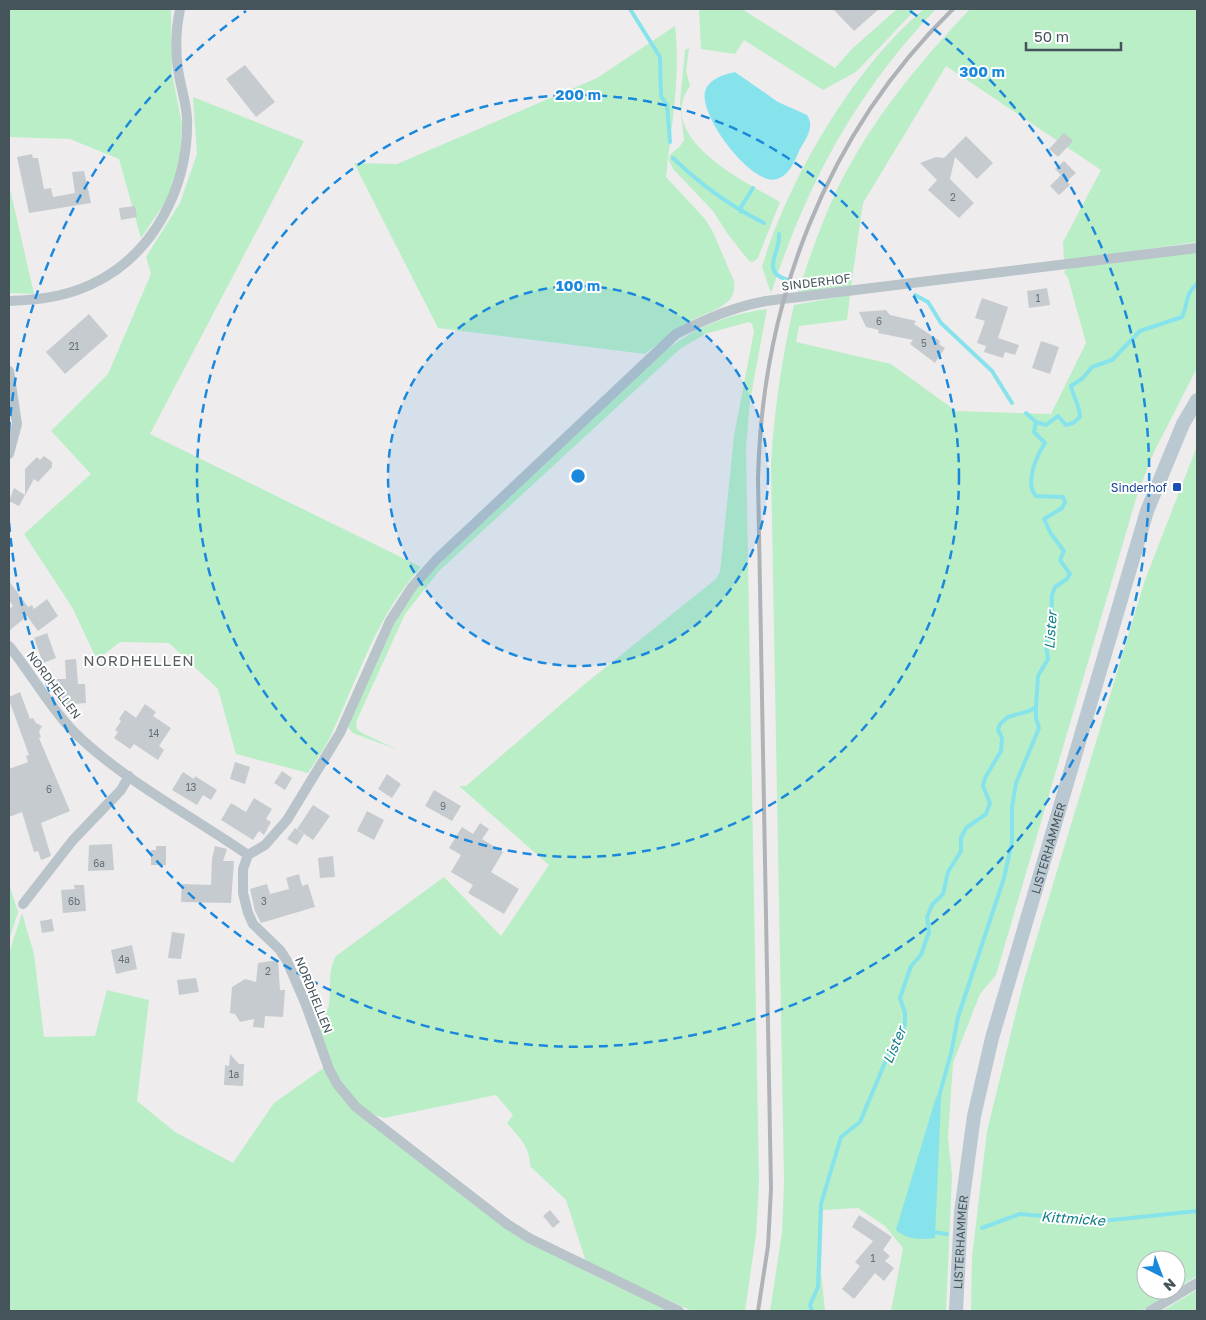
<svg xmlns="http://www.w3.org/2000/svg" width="1206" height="1320" viewBox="0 0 1206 1320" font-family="'Golos Text',sans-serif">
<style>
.green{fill:#baeec7}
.water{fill:#87e3eb}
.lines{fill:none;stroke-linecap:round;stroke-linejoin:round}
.stream{stroke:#87e3eb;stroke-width:4}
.building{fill:#c6cbcf}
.minor{stroke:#b8c3ca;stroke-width:10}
.secondary{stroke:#bac8d1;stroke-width:14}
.rail{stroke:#afb3b7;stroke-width:4}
.ring{fill:none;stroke:#1a88dc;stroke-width:2.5;stroke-dasharray:9 6}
.transit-dot{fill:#1a4fb4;stroke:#fff;stroke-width:2}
.labels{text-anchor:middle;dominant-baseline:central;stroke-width:4;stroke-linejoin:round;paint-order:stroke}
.number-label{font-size:10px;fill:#657177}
.street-label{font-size:12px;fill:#45535a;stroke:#fff}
.transit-label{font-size:12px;fill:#164399;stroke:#fff;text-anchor:end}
.water-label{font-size:14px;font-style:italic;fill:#0e7e87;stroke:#fff}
.quarter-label{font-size:15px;letter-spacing:1px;fill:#595e61;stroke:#fff}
.centre{fill:#1a88dc;stroke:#fff;stroke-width:2.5}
.ring-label{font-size:15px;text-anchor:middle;font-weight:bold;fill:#1a88dc;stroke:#fff;stroke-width:4;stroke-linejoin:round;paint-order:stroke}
</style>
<rect width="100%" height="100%" fill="#efeced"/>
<g class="green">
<polygon points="9,9 171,9 172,74 182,124 180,161 168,198 141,238 119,159 70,139 9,137"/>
<polygon points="699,9 742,9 835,68 852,49 897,9 916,9 856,72 823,90 744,40 735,54 701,49"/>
<path d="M924 9H936C856 92 807 184 771 293L762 267C788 180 854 67 924 9Z"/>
<path d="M970 9H1197V242L1064 261 1063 242 1101 170 946 66 863 203 851 286 798 292C809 259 820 227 834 196 867 125 917 65 970 9Z"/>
<path d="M675 26C681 76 671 127 666 177L705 219 713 232 734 281C735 289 734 297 727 302 719 310 706 313 696 318 678 328 661 341 645 354L438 328 354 163 397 164 597 78Z"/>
<path d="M689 48 686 71 690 86C653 138 746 182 780 202L758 258 753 262 749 261 727 233 713 211 673 169 669 160 670 155 680 146 684 140 680 103 685 50Z"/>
<path d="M193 97 304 141 150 434 421 567C377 615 359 675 332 733 326 747 316 760 308 773L236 754 218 689 169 643 120 642 97 660 72 607 24 534 91 474 51 431 108 374 151 274 146 257 180 203 197 154Z"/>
<polygon points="9,185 34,294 9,293"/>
<path d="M1197 250V368L1154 452 1138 492 996 975 980 994 953 1063 948 1137 952 1176 946 1311H891L903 1248 885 1226 858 1208 823 1210 821 1272 825 1311H770L782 1233 784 1182 771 465C774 410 782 358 794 305L850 295 847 320 799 326 796 342 891 364 956 411 1051 414 1086 343 1068 278 1064 272 1068 267Z"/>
<path d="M767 309 750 401 746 448 759 1182 756 1235 745 1311H692L586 1262 566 1200 530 1166C531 1148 518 1136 507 1123L513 1115 496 1095 384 1118C345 1108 332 1063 317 1030 322 1022 327 1014 329 1004 332 987 327 972 336 956L444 877 501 936 549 865 459 786H466L586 683 716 579 720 572 734 436 754 331 752 324 749 322 705 334 680 349 439 571 405 614 356 722 357 729 362 733 398 750 353 733 349 729 348 724 397 618 414 592 436 567 661 354C693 328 726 314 767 309Z"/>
<polygon points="1197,446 1197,1276 1176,1289 1176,1260 1146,1260 1146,1290 1175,1290 1141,1311 971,1311 972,1257 987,1131 1024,980 1145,580"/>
<polygon points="9,884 18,912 9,941"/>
<polygon points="22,913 34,954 44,1037 95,1036 107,990 149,1000 137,1101 175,1132 233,1163 274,1103 325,1067 338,1092 500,1223 587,1272 668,1311 9,1311 9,953"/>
<polygon points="1197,1290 1197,1311 1162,1311 1195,1291"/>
</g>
<g class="water">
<path d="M735 72 778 102 807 115C815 127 806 138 800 149 795 160 790 175 777 179 752 187 699 116 705 92 708 79 725 74 735 72Z"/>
<path d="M936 1097 941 1098 935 1238C922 1240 907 1240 896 1230Z"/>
</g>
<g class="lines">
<g class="stream">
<polyline points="630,9 660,57 661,96 667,105 670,142"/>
<path d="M673 158C700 184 730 206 764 223"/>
<polyline points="741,212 741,207 753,188"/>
<path d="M779 234C780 245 774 253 773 264 770 287 823 282 837 282"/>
<polyline points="915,295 928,302 941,323 992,371 1012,403"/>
<polyline points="1026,413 1036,422"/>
<polyline points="938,1100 951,1053 958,1017 1004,878 1012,842 1012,807 1016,783 1039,728 1036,718 1036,707"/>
<polyline points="982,1228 1020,1214 1102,1221 1197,1211"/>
<polyline points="933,1232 947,1234"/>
<path d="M812 1311 810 1305 818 1287 821 1204 841 1137 860 1122 886 1060 905 1025V1013L900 998 911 966 921 955 929 932 927 917 932 905 943 894 948 872 961 851V838L966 828 986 814 990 803 983 786 985 778 1001 751 1002 738 998 730 1000 724 1008 717 1029 711 1036 707 1038 676 1048 659 1046 645 1051 627 1052 595 1055 587 1067 579 1070 574 1060 560 1064 551 1051 534 1044 519 1062 508 1065 502 1063 497 1036 496C1024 483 1037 455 1045 443L1034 432 1036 422 1046 425 1058 416 1066 425 1073 423 1080 417C1080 406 1073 397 1071 386L1083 378 1092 367 1112 360 1140 331 1182 317C1188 305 1185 293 1197 284"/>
</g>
</g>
<g class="building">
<polygon points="833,9 879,9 854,31"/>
<polygon points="245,65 275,102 256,117 226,79"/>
<polygon points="1064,133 1073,141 1058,157 1049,149"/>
<polygon points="966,136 993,163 977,179 955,157 950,179 974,203 959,218 928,190 937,180 920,163 936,157 944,158"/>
<polygon points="32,154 33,158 38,158 44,189 51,188 53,197 75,193 72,172 84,171 91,203 29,213 17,157"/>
<polygon points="1064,161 1076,173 1067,181 1070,185 1059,195 1050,186 1061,175 1055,169"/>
<polygon points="135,206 137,217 121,220 119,208"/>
<polygon points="1047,288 1050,305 1029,308 1027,291"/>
<polygon points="982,298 1008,307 998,338 1019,345 1015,355 1005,352 1003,358 984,352 986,346 977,343 985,321 975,318"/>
<polygon points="886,310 890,315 916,321 914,324 940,341 939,344 945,348 935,363 910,344 913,340 878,333 879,330 866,327 859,312"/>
<polygon points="89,314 108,336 65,374 46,352"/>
<polygon points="1041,341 1059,347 1050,374 1032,368"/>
<polygon points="44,456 52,462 52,467 38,482 34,479 19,506 9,501 14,488 25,495 25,469 37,457 40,460"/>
<polygon points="9,581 28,607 32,605 34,609 47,599 58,616 38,631 27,616 9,631 9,609 13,606 9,600"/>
<polygon points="47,633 56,658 43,663 34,638"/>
<polygon points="76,659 78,684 85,684 86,703 60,705 57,701 55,679 66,679 65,660"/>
<polygon points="20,692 30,719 33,718 36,723 42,726 39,732 41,737 39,738 70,811 41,823 51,856 41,860 38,851 34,852 22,812 9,817 9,769 28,762 26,756 29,755 9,700 9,697"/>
<polygon points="145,704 156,712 153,716 171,728 159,746 164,750 158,760 134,744 130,749 114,738 118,732 115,730 121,721 119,719 125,710 136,718"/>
<polygon points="235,762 250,767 245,784 230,779"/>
<polygon points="282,771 292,778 285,790 274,783"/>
<polygon points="183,772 194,779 195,776 217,790 211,800 203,795 197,805 172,790"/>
<polygon points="387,774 401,784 392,798 378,789"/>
<polygon points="434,790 461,806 452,821 425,806"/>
<polygon points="254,798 272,809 266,819 271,822 264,835 259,831 253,840 221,820 231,803 246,812"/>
<polygon points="313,805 330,816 313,840 297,829"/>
<polygon points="367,811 384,820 374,840 357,831"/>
<polygon points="480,823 489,829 482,839 503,852 491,872 519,889 504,914 468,893 473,885 451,872 461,855 449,848 462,827 473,834"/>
<polygon points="295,828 304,834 297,845 287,839"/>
<polygon points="112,844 114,870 88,871 89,845"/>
<polygon points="156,846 166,846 166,865 151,865 151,850 156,850"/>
<polygon points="215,846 227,849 223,861 234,861 231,903 181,902 182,884 211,885 212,859"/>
<polygon points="333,856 335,877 320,878 318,858"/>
<polygon points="299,874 302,886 308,884 315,907 261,923 255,911 250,889 267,884 270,894 289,889 286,878"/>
<polygon points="74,885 84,885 86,911 63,913 61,890 75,889"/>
<polygon points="52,919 54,931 42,933 40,921"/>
<polygon points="172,932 185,934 181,959 168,958"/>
<polygon points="132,945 137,969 116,974 111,950"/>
<polygon points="278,960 280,990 285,990 283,1017 265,1016 264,1028 253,1027 254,1019 240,1022 235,1014 230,1013 232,987 245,979 256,982 258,963"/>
<polygon points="196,978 199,992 179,995 177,980"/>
<polygon points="230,1054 239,1064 244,1064 243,1086 224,1085 225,1065 229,1066"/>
<polygon points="550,1210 560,1222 553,1228 543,1216"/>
<polygon points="859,1215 892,1237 883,1250 890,1256 885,1261 894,1268 884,1281 875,1273 854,1299 842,1289 860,1266 855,1262 873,1241 852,1227"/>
</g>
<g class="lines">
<g class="minor">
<path d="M9 301C37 300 64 297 90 285 154 256 189 186 187 118 186 101 180 85 178 69 175 49 176 29 180 9"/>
<polyline points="9,371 17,424 9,454"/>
<path d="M9 646C31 673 49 706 73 731 121 779 192 816 248 855"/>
<polyline points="23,904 73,840 121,790 129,776"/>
<path d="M679 1311 529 1238 507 1224 356 1107 337 1084 329 1069 306 1005 287 961 280 950 253 924 248 913 243 893V869L248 855 265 845 287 820 340 733 390 621 412 587 436 560 676 334C706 319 733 307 766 301L1197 248"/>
<polyline points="1150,1311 1197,1283"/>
</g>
<path class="secondary" id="s1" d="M956 1311 961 1212 974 1116 992 1038 1147 511 1183 424 1197 400"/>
<path class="rail" d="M758 1311 768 1246 771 1189 758 478C762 303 826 133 953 9"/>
</g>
<circle cx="578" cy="476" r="190" fill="#1a88dc" fill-opacity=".12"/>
<g class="ring">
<circle cx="578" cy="476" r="190"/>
<circle cx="578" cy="476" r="381"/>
<path d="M9 431A571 571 0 0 1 246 11M910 11A571 571 0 1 1 9 521"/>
</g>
<rect class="transit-dot" x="1172" y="482" width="10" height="10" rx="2.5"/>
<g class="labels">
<g class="number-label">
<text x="953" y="197">2</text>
<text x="1038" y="298">1</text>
<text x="879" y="321">6</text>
<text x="924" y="343">5</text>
<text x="74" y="346">21</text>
<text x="154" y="733">14</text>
<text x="191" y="787">13</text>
<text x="49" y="789">6</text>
<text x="443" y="806">9</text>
<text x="99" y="863">6a</text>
<text x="74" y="901">6b</text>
<text x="264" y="901">3</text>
<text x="124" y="959">4a</text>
<text x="268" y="971">2</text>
<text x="234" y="1074">1a</text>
<text x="873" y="1258">1</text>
</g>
<g class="street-label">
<text transform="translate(816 282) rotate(-7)">SINDERHOF</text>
<text transform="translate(54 685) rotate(53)">NORDHELLEN</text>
<text stroke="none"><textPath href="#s1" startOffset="474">LISTERHAMMER</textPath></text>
<text transform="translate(314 995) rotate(68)">NORDHELLEN</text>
<text stroke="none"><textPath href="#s1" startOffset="69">LISTERHAMMER</textPath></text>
</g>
<g class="transit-label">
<text x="1167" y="487">Sinderhof</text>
</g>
<g class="water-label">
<text transform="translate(1050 630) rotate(-86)">Lister</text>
<text transform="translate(894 1045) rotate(-67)">Lister</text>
<text transform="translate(1073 1218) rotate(4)">Kittmicke</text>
</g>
<g class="quarter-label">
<text x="139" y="660">NORDHELLEN</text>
</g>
</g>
<circle cx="578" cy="476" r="8" class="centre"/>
<g class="ring-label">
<text x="982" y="77">300 m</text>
<text x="578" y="100">200 m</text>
<text x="578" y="291">100 m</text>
</g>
<rect width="1206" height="1320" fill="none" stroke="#45535a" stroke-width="20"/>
<g transform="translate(1161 1275) rotate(138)"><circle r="24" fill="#ffffff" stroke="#b5babd"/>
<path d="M0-4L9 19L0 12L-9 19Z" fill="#1a88dc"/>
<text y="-8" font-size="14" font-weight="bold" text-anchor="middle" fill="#45535a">N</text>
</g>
<path d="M1026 42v8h95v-8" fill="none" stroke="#45535a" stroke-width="2.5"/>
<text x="1034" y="42" font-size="15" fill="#45535a" stroke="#ffffff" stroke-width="4" paint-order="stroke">50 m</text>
</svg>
